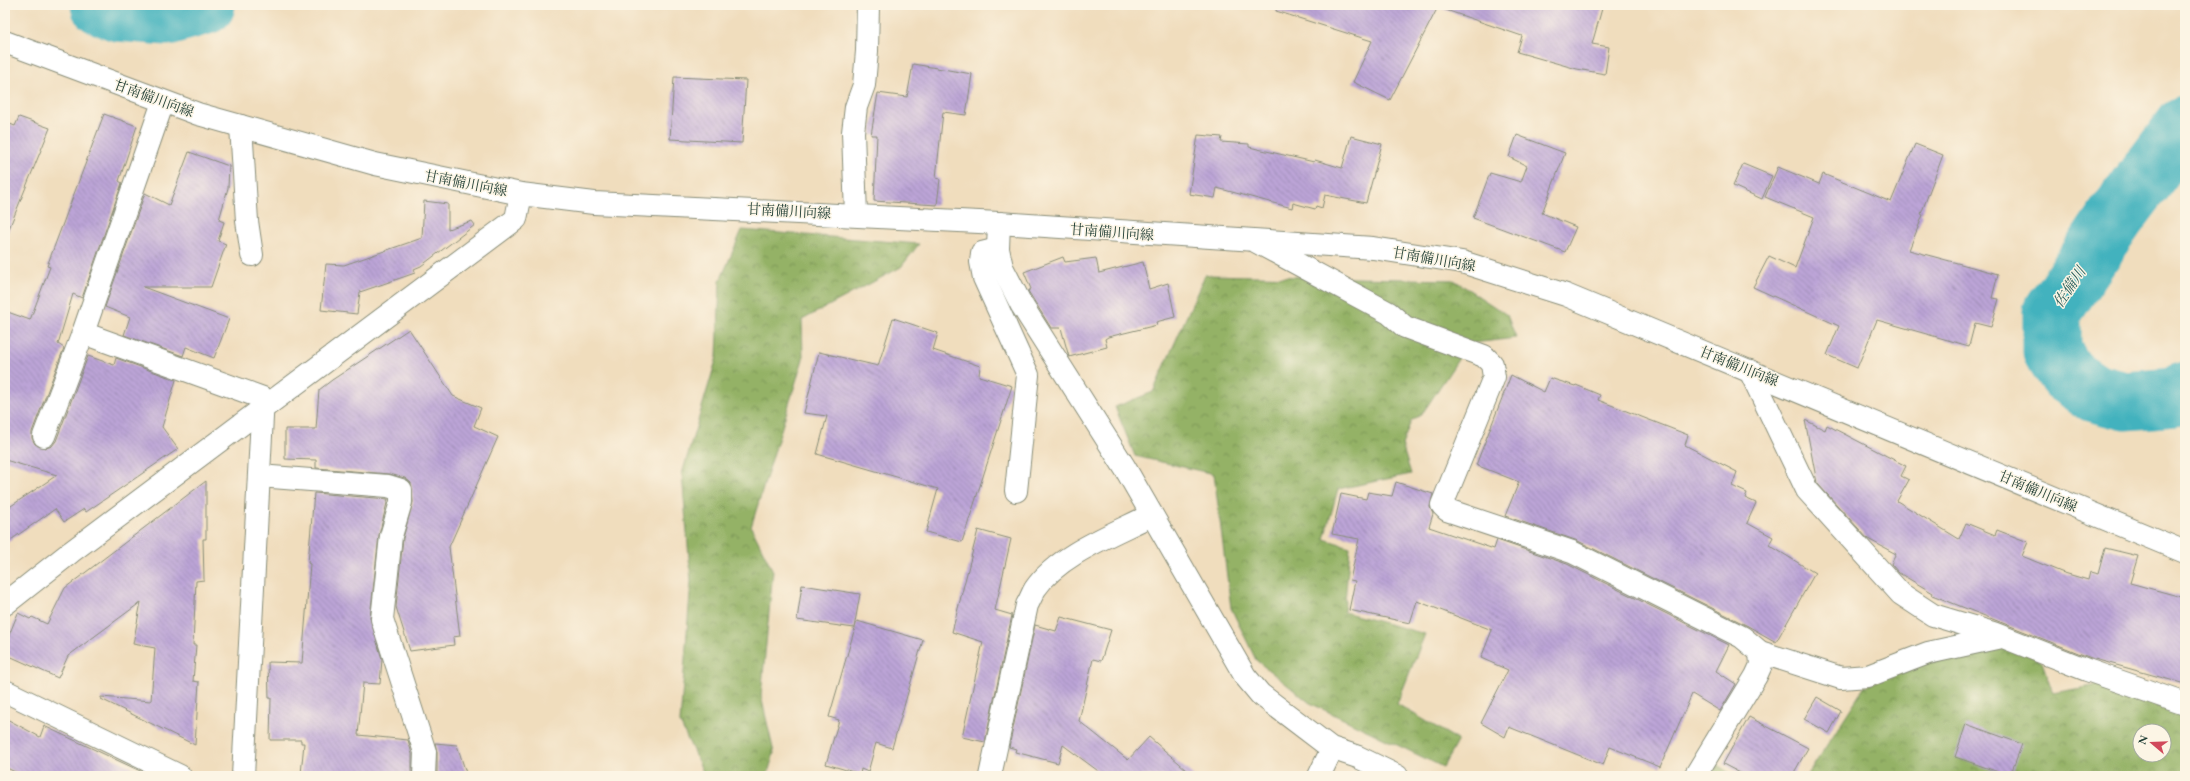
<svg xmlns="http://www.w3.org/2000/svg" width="2190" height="781" viewBox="0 0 2190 781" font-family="'EB Garamond','Noto Serif JP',serif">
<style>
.forest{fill:url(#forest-crowns);stroke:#5a784d;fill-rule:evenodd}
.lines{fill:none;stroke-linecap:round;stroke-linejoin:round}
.river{stroke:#43b2be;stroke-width:59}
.building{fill:url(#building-back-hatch)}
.minor-casing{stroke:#888d78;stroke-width:24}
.major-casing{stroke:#888d78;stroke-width:24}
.minor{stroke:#fff;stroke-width:22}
.major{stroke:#fff;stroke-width:22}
.labels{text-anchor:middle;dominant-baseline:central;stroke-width:3;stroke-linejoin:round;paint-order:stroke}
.street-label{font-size:14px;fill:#1f3d34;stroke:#fcf5e5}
.water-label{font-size:15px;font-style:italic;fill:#2a605d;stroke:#fcf5e5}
</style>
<defs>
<pattern id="forest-crowns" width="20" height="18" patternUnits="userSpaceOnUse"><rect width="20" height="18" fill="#94b266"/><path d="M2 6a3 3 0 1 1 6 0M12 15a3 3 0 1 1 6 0" fill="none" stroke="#789255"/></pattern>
<pattern id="building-back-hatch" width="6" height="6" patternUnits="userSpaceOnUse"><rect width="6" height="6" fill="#bca4d7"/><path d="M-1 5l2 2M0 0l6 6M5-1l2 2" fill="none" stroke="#9887af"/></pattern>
</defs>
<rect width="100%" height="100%" fill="#fcf5e5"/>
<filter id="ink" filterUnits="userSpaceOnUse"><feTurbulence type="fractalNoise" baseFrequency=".025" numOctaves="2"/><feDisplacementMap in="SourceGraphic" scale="8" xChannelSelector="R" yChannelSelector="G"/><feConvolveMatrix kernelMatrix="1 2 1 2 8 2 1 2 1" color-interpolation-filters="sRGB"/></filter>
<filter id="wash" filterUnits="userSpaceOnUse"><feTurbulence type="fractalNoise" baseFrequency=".012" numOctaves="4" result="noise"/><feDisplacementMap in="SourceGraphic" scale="16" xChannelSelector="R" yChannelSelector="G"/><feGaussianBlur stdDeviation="0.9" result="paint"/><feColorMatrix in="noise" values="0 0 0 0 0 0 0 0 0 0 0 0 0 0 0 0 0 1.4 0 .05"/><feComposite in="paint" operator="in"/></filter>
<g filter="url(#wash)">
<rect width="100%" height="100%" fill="#f0ddbd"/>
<g class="forest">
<polygon points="742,230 919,244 901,267 802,320 803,359 751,527 773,571 761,696 774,753 767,776 705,776 680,723 691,581 682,474 717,357 720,281"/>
<polygon points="1205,275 1454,280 1507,315 1516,338 1473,343 1461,355 1422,414 1411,421 1402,445 1411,474 1338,489 1324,539 1350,547 1344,612 1425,634 1397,704 1458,740 1443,767 1310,703 1256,660 1231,608 1214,474 1135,456 1115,407 1153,392"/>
<path d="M2006 643 2042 662 2053 693 2104 684 2185 713V776H1807L1865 686 1932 660ZM2140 731H2164V755H2140Z"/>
<polygon points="1717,765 1735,776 1710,776"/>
</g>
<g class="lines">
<g class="river">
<polyline points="100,5 118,12 167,16 206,5"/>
<polyline points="2185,125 2116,217 2052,312 2052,351 2067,375 2094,393 2125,401 2175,397 2185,391"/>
</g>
</g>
<g id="blocks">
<g class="building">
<polygon points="1277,5 1439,5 1390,100 1353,82 1372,41 1276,11"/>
<polygon points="1444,5 1603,5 1592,44 1609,47 1605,74 1577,69 1517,52 1522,36 1443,9"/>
<polygon points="913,64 972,74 966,115 943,112 936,178 940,179 937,205 874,201 877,135 871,135 878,93 907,97"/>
<polygon points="674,77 746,80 742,143 670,139"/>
<polygon points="104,114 137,126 119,181 122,183 82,298 73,294 58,344 64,348 32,432 32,438 35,444 46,448 52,446 56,441 88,356 114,365 116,358 176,380 162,427 178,449 86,512 84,509 64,522 55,509 5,544 5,510 57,475 5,460 5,311 30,320 50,267 47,266"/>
<polygon points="19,117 50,128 6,236 5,122 15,126"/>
<polygon points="1198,135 1222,137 1221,142 1249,144 1249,147 1314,162 1315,160 1342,168 1351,136 1382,144 1366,203 1325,195 1322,208 1316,206 1315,209 1293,203 1292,208 1217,188 1215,198 1189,194"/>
<polygon points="1517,135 1565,153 1542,213 1576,227 1565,252 1473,218 1490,173 1521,182 1527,166 1509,157"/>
<polygon points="1915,144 1943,155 1921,214 1923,215 1909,250 1998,274 1992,298 1999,299 1991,327 1975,323 1969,346 1877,320 1857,368 1827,355 1839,326 1753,287 1769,256 1795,268 1814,217 1765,197 1778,167 1819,184 1823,174 1891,202"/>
<polygon points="189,152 229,166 228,188 219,220 224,222 218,241 226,244 211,287 143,287 229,319 214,358 186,347 183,356 124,335 130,317 105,307 145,193 169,205"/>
<polygon points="1743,164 1772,176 1762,199 1733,186"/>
<polygon points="424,201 448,204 448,229 472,221 475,225 421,266 414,269 415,273 360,292 357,314 321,310 326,264 344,265 422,238"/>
<polygon points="1063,257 1065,262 1096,258 1099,273 1143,262 1149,289 1168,283 1175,317 1156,322 1157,325 1108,337 1105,339 1107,347 1069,357 1061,328 1051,328 1028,291 1031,289 1024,272"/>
<polygon points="893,318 938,333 933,350 980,366 979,376 1012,386 962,542 926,532 938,489 817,454 827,416 804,413 819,352 878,366"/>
<polygon points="409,329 453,396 481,408 474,426 498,437 449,547 460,636 453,637 454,645 410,651 396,607 403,538 413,502 411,483 405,478 389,474 316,468 316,460 285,459 285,429 316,429 319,390 332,380"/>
<polygon points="1511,375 1544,392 1550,378 1575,386 1576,385 1600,395 1598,400 1688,435 1685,445 1737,472 1732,486 1747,493 1745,498 1756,503 1747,523 1773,537 1769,545 1815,573 1776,642 1748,626 1578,541 1505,516 1519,482 1476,465"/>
<polygon points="1805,420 1825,430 1827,425 1906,466 1901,476 1909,480 1897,501 1959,539 1966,523 1995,535 1997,530 2028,542 2022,556 2061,572 2088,580 2090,572 2098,574 2105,548 2138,556 2130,583 2185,598 2185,684 2091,658 1932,595 1933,593 1899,573 1891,564 1896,554 1868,539 1817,483"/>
<polygon points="206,481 206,539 203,539 204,580 196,581 193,645 196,645 193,681 199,682 195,745 101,699 101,697 151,701 155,648 133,644 141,602 68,656 58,678 5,654 5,645 18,613 30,619 32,617 47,624 65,588"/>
<polygon points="1396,482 1433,494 1430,507 1433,514 1429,527 1494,549 1497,540 1567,564 1729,645 1716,671 1736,684 1720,711 1692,694 1660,767 1610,747 1603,765 1509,727 1505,737 1481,723 1508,670 1481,658 1492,630 1417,601 1410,623 1349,610 1355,581 1350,580 1359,539 1332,534 1341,494 1366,499 1368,492 1392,496"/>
<polygon points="314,493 388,499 379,535 370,618 382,659 380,684 363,683 358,735 408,740 412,754 412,776 301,774 304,743 301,743 301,740 270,740 271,698 269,698 268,662 302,663 310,564 308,563"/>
<polygon points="978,530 1011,539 995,610 1012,615 1011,620 985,742 962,737 983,642 952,632"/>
<polygon points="802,585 860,594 854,628 797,620"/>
<polygon points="1061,617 1111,630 1101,661 1093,659 1079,721 1128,760 1149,737 1194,776 1105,776 1063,745 1058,763 1015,752 1016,749 1009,747 1035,625 1056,631"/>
<polygon points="857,621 923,640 892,748 876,743 868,772 861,769 860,774 826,764 839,720 829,717"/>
<polygon points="1817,697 1841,711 1829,733 1804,719"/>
<polygon points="1749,717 1808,748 1792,776 1746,776 1723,764"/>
<polygon points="5,718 40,737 44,726 151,776 23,776 5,767"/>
<polygon points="1966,724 2022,744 2010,776 1955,757"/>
<polygon points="435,743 457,745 467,776 437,776 437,752"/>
</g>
</g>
</g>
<g filter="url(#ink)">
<use href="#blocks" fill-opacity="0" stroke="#888d78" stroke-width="1"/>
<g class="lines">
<defs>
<g id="minor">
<polyline points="241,126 247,221 252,255"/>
<polyline points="856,215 853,132 856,107 864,85 867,51 868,5"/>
<polyline points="999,223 998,249 1002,267 1021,304 1125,468 1245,676 1260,694 1331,748 1358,757 1397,776"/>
<polyline points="1255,241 1389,313 1405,327 1484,356 1492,364 1494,377 1442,505 1447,510 1572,552 1742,637 1760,652 1841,678 1868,676 1928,653 2001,637"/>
<polyline points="998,249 982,253 981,262 984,278 1028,375 1016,491"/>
<polyline points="83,333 263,398 243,776"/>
<polyline points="1750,371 1807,490 1901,594 1933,615 1993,633 2087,670 2185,704"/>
<polyline points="44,436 83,333 163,102"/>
<polyline points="259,476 388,486 401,490 401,502 391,536 382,619 425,752 424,776"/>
<polyline points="5,604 71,552 516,219 521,194"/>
<polyline points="5,691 180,776"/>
<path d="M990 776 1027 605C1030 600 1032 594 1035 589 1059 554 1114 534 1151 515"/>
<polyline points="1319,776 1332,749"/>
<polyline points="1695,776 1756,676 1761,665 1760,652"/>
</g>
<polyline id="major" points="5,42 198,114 375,164 521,194 594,203 999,223 1373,248 1462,262 1566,295 2185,552"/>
</defs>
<use href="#minor" class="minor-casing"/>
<use href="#major" class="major-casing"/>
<use href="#minor" class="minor"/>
<use href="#major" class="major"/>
</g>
</g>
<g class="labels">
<g class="street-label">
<text transform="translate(154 98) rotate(20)">甘南備川向線</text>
<text transform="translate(466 183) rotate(11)">甘南備川向線</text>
<text transform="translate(789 211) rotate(3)">甘南備川向線</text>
<text transform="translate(1112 232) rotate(4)">甘南備川向線</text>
<text transform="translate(1434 259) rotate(10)">甘南備川向線</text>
<text transform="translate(1739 366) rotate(22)">甘南備川向線</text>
<text transform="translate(2038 491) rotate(23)">甘南備川向線</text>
</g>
<g class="water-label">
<text transform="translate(2069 287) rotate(-56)">佐備川</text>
</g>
</g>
<rect width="2190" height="781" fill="none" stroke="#fcf5e5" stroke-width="20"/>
<g transform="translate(2152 743) rotate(289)"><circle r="19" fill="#fcf5e5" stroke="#a4ab9e"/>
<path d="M0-3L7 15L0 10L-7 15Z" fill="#d1495b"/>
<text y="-6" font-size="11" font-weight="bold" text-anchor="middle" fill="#1f3d34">N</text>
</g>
</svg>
